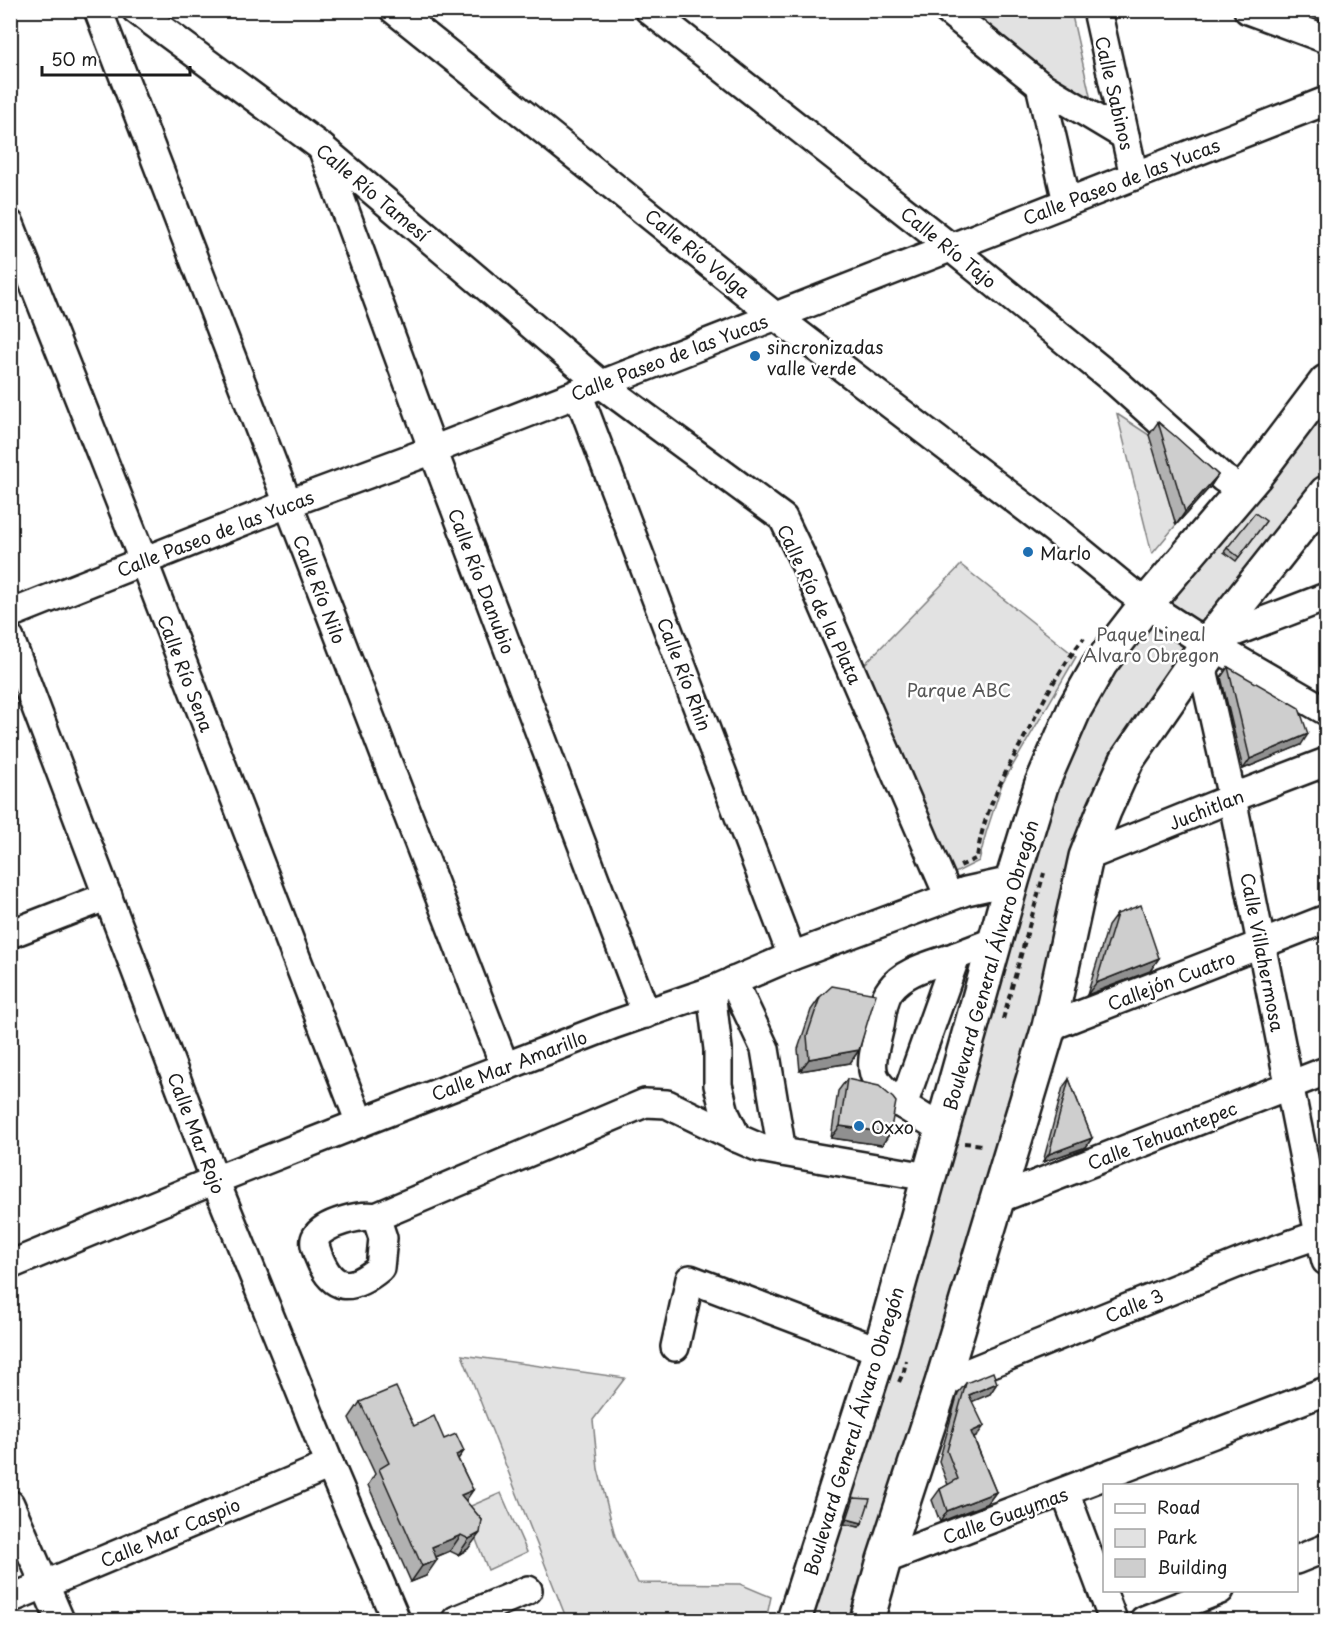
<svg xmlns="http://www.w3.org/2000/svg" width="1337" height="1631" viewBox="0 0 1337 1631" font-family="'Playpen Sans',sans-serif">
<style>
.green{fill:#e2e2e2;stroke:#7f7f7f;stroke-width:1.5}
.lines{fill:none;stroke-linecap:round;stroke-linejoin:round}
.minor-casing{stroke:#1c1c1c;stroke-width:32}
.major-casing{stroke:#1c1c1c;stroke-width:38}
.path{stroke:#1c1c1c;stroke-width:4;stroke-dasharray:6 4.5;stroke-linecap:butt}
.minor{stroke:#fff;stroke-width:27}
.major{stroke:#fff;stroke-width:33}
.wall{fill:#b1b1b1;stroke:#1c1c1c;stroke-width:1.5}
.shaded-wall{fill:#909090;stroke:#1c1c1c;stroke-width:1.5}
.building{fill:#cecece;stroke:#1c1c1c;stroke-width:1.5}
.poi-dot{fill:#1f6fb2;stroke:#fff;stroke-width:2}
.labels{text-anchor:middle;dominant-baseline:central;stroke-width:5;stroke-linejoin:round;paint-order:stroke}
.street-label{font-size:18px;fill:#1c1c1c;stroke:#fff}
.poi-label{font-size:18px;fill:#1c1c1c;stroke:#fff;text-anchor:start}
.park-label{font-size:18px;fill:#575757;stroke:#fff}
</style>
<rect width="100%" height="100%" fill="#fff"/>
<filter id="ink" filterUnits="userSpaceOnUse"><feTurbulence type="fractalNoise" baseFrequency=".0167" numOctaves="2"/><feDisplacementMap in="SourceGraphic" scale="12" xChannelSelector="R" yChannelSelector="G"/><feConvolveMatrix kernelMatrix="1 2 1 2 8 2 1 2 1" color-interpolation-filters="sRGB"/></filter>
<g filter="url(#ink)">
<g class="green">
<polygon points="959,11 1071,11 1093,109"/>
<polygon points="1326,364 1326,482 1125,745 854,1620 792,1620 1029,790"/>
<polygon points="1117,414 1155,439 1176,525 1152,554"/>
<polygon points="961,565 1076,657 1002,784 986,833 979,861 947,877 858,671"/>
<polygon points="462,1355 625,1378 593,1420 598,1469 615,1536 638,1583 740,1584 771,1597 766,1620 567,1620"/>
<polygon points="501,1493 527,1552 488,1570 464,1509"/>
</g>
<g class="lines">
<defs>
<g id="minor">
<polyline points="98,10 505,1067"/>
<polyline points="136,10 321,147 601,384 783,518 806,566 949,897"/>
<polyline points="394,10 775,316 1055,530 1127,589 1164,616 1207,644 1217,648 1326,711"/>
<polyline points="649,10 950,247 1116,382 1223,478 1242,490"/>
<polyline points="947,10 1040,85 1125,136"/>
<polyline points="1097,10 1134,176"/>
<polyline points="1248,10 1326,39"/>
<polyline points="1040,85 1067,202"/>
<polyline points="322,148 433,450 646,1014"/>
<polyline points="10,224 143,560 360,1123"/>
<polyline points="578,393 792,956"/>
<polyline points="1326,597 1227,635 1203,669 1232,798 1319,1234 1326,1261"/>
<polyline points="10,614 287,504 433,450 1326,101"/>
<polyline points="10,639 215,1180 330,1465 396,1620"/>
<polyline points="1086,857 1232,798 1326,762"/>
<polyline points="10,934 108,896"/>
<polyline points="733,981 765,1049 782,1152"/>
<polyline points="711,991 718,1049 718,1085 725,1113 737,1138 760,1148 782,1152 928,1177"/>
<polyline points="1049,1027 1326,919"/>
<path d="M903 1105C864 1077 870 1069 880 1026 882 1014 883 999 890 990 904 970 935 964 956 956"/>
<polyline points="943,1130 903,1105 956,956 995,941"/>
<polyline points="998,1199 1326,1071"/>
<path d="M376 1217 383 1238 380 1268C351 1292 332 1292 318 1255 316 1249 313 1242 316 1237 324 1223 361 1214 376 1217L645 1103 667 1104 737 1138"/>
<polyline points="10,1265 215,1180 360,1123 615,1024 711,991 792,956 966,891 1012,881"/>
<polyline points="675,1347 690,1279 880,1351"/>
<polyline points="942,1383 1246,1260 1326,1232"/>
<polyline points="1065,1492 1113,1620"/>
<polyline points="10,1504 60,1620"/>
<polyline points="884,1560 1326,1391"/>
<polyline points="1296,1560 1326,1548"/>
<polyline points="10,1599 330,1465"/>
<polyline points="456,1620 528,1590"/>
<polyline points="1144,1620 1220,1590"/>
</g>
<g id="major">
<polyline points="794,1620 880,1351 1012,881 1041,786 1075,708 1100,664 1147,603 1255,476 1326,382"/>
<polyline points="867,1620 884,1560 942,1383 1049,1027 1086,857 1104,811 1127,760 1207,644 1326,493"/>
</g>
</defs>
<use href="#minor" class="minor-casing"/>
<use href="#major" class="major-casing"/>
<g class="path">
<path d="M960 866 977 858C983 809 1008 768 1031 725 1046 695 1062 665 1084 638"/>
<polyline points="1003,1019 1044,873"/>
<polyline points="964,1143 984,1145"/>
<polyline points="899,1382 904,1371 906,1360"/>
</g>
<use href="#minor" class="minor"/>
<use href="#major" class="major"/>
</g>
<g class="wall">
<polygon points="1158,422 1218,475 1210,487 1176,525 1149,435"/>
<polygon points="1266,521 1236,561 1224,552 1227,548"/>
<polygon points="1228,667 1301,745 1243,769 1221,677"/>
<polygon points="1117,914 1159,958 1150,971 1087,995 1108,926"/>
<polygon points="820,997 859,1050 850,1063 800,1071 798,1049 811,1010"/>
<polygon points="847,1079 890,1133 882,1145 831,1138 838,1091"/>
<polygon points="1069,1079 1092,1138 1086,1147 1043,1162 1063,1087"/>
<polygon points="966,1383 997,1383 990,1394 972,1401 976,1437 974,1438 996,1492 988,1503 940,1522 932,1500 940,1489 948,1485 939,1461 958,1393"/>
<polygon points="360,1402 444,1439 464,1451 458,1459 473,1490 465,1501 482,1520 468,1549 458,1555 450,1551 436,1557 426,1576 411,1582 368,1485 375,1474 349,1418"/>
<polygon points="854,1498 862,1523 859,1527 844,1524 851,1502"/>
</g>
<g class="shaded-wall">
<polygon points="1218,475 1210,487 1176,525 1185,512"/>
<polygon points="1308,734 1301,745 1243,769 1250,759"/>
<polygon points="1159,958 1150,971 1087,995 1096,983"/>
<polygon points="859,1050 850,1063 800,1071 809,1059"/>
<polygon points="840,1126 890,1133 882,1145 831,1138"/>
<polygon points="1092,1138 1086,1147 1043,1162 1049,1154"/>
<polygon points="997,1383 990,1394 962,1406 969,1395"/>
<polygon points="984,1426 976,1437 964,1443 971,1432"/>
<polygon points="464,1451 452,1467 456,1455"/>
<polygon points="473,1490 462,1506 461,1495"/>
<polygon points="996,1492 988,1503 940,1522 947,1511"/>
<polygon points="847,1519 862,1523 859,1527 844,1524"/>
<polygon points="480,1533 468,1549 458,1555 469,1539"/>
<polygon points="461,1535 450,1551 421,1563 432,1547"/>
<polygon points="437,1560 426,1576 411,1582 422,1566"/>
</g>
<g class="building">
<polygon points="1158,422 1176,437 1218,475 1185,512"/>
<polygon points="1255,513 1266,521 1239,557 1227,548"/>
<polygon points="1228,667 1299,708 1308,734 1250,759"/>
<polygon points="1141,905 1159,958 1096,983 1117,914"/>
<polygon points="832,986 876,994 859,1050 809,1059 807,1036 820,997"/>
<polygon points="847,1079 879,1086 893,1098 896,1102 890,1133 840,1126"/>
<polygon points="1069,1079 1092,1138 1049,1154"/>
<polygon points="993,1372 997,1383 969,1395 984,1426 971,1432 996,1492 947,1511 940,1489 958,1479 947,1451 966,1383"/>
<polygon points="396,1387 414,1426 434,1416 444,1439 456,1434 464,1451 456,1455 473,1490 461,1495 482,1520 480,1533 469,1539 461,1535 432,1547 437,1560 422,1566 379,1469 389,1463 360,1402"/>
<polygon points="854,1498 870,1499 862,1523 847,1519"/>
</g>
</g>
<g class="poi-dot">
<circle cx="755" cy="356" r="6"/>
<circle cx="1028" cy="552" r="6"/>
<circle cx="859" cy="1126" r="6"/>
</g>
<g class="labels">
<g class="street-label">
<text transform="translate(1115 93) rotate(77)">Calle Sabinos</text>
<text transform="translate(1121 181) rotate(-21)">Calle Paseo de las Yucas</text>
<text transform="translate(373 192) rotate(40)">Calle Río Tamesí</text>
<text transform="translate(949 247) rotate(39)">Calle Río Tajo</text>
<text transform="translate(698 253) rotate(39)">Calle Río Volga</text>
<text transform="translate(669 357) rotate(-21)">Calle Paseo de las Yucas</text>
<text transform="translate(215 533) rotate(-21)">Calle Paseo de las Yucas</text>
<text transform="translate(482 581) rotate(69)">Calle Río Danubio</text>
<text transform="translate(320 589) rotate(69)">Calle Río Nilo</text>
<text transform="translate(820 604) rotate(65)">Calle Río de la Plata</text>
<text transform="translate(186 673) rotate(69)">Calle Río Sena</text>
<text transform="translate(685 674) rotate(69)">Calle Río Rhin</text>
<text transform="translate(1206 809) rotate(-22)">Juchitlan</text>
<text transform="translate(1263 952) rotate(79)">Calle Villahermosa</text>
<text transform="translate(990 965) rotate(-74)">Boulevard General Álvaro Obregón</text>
<text transform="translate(1171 980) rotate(-21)">Callejón Cuatro</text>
<text transform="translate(509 1065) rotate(-21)">Calle Mar Amarillo</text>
<text transform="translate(197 1133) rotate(69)">Calle Mar Rojo</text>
<text transform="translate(1162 1135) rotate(-21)">Calle Tehuantepec</text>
<text transform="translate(1134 1305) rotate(-22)">Calle 3</text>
<text transform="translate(853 1431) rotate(-73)">Boulevard General Álvaro Obregón</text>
<text transform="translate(1005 1515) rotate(-20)">Calle Guaymas</text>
<text transform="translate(170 1532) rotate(-23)">Calle Mar Caspio</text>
</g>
<g class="poi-label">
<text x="767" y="346">sincronizadas<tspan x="767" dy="21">valle verde</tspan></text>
<text x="1040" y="552">Marlo</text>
<text x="871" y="1126">Oxxo</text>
</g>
<g class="park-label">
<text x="1151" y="633">Paque Lineal<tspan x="1151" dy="21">Alvaro Obregon</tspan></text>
<text x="959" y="689">Parque ABC</text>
</g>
</g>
<rect width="1337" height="1631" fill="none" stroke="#fff" stroke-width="36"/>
<rect x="18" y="18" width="1301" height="1595" fill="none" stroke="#1c1c1c" stroke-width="2" filter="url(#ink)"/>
<rect x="1103" y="1484" width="195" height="108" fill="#ffffff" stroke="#a4a4a4" stroke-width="1.5"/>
<rect x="1115" y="1504" width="30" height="9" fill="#ffffff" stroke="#a4a4a4" stroke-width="1.5"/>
<text x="1157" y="1514" font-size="18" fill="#1c1c1c">Road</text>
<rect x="1115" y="1529" width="30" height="18" fill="#e2e2e2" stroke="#a4a4a4" stroke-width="1.5"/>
<text x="1157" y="1544" font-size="18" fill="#1c1c1c">Park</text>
<rect x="1115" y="1559" width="30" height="18" fill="#cecece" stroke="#a4a4a4" stroke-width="1.5"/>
<text x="1157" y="1574" font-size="18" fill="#1c1c1c">Building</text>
<path d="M42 66v9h148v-9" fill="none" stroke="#1c1c1c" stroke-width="3"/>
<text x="51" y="66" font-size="18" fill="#1c1c1c" stroke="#ffffff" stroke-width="4.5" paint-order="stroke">50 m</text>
</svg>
